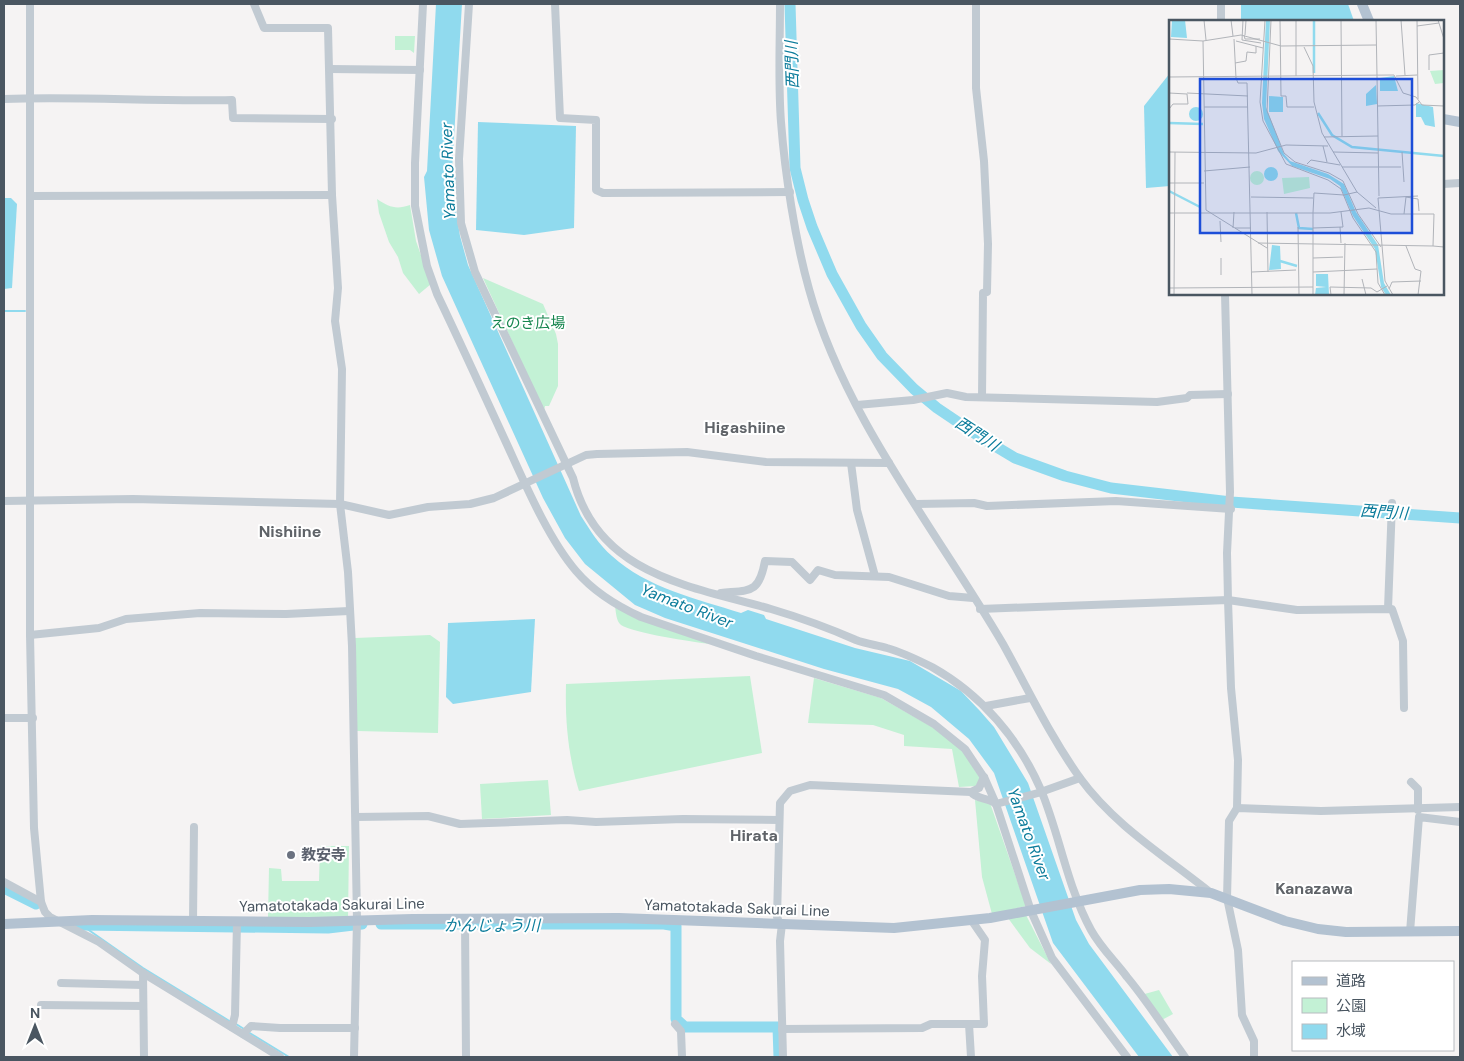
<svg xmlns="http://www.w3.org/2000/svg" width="1464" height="1061" viewBox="0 0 1464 1061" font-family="'DM Sans','Noto Sans JP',sans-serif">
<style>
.green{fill:#c3f1d5}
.water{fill:#90daee}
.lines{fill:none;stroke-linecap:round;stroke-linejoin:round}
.stream{stroke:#90daee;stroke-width:2}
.river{stroke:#90daee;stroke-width:11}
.minor{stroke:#c1cad2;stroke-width:8}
.major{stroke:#b3c2d1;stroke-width:10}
.worship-dot{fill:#6b7280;stroke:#fff;stroke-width:2}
.labels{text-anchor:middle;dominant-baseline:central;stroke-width:4;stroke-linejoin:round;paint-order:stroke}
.park-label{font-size:15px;fill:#17864f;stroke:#fff}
.worship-label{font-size:15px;font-weight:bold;fill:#5b616d;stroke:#fff;text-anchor:start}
.street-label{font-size:15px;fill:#4a5661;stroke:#fff}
.water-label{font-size:16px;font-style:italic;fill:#0c7c9b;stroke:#fff}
.neighbourhood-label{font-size:16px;font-weight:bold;fill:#5f6368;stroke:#fff}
.inset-river{fill:none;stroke:#90daee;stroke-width:2.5}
.inset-road{fill:none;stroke:#b1b4b9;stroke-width:1}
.view{fill:#1d4ed8;fill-opacity:0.15;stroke:#1d4ed8;stroke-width:2.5}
.inset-edge{fill:none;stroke:#4a5661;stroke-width:2.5}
</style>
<rect width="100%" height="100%" fill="#f5f3f3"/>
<g class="green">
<polygon points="395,36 415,36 414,53 410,50 395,50"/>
<path d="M377 199C389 207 396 210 410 205L416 241 431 284 419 294 403 273 398 257 389 242 379 213Z"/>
<polygon points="483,278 543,304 556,334 558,344 558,386 549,406 545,406 544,411"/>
<path d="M615 606 635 618 710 644C693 642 633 633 621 625 616 621 616 612 615 606Z"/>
<polygon points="430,635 440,642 438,733 357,731 355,638"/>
<path d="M750 676 762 753 579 791C568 755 565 721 566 684Z"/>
<polygon points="814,678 881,698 934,728 961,749 980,778 976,786 959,787 952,749 904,746 904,735 873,725 808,723"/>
<polygon points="548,780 551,815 482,819 480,784"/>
<polygon points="975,800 990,803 1026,906 992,914 982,877"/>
<polygon points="320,846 349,846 348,918 268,917 269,868 281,869 282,881 319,881"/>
<polygon points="1026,915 1051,964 1030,948 1008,918"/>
<polygon points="1159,990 1173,1014 1160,1021 1141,995"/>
</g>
<g class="water">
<path d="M436 4H462L452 171C458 179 459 183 453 192L460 236 468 265 581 516C590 530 599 545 612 556 647 588 697 599 741 613L748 610 764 615 766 619 855 648 910 661 961 691 980 711 994 727 1028 783 1076 920 1089 944 1173 1057H1139L1053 943 994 773 969 739 931 707 898 689 824 669 665 618 635 605 585 564 565 538 543 498 442 276 429 230 424 177 427 171Z"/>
<polygon points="1241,4 1348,4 1354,21 1241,21"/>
<polygon points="1170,73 1170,186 1146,188 1144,106"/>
<polygon points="478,122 576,126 574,228 524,235 476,230"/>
<polygon points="4,198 11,198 17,204 12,288 4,289"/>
<polygon points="535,619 531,692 453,704 446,697 448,623"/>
</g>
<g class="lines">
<g class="stream">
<polyline points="4,311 25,311"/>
<polyline points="83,926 143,968 231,1022"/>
<polyline points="236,1024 244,1029"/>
<polyline points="248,1032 289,1057"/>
</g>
<g class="river">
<polyline points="790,4 795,168 803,200 812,227 832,274 861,326 882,356 914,389 937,408 980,437 1015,458 1065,476 1111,488 1231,502 1460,518"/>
<polyline points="4,888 36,904"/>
<polyline points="381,924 664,924 676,926 676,1019 685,1027 778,1027 779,1057"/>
<polyline points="80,925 328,928 362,924"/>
</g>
<g class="minor">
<polyline points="30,4 30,635 34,828 41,902 45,912 50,917 99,942 143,973 280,1057"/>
<polyline points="254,4 264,28 328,28 332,195 338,288 335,321 342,369 340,504 348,572 352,646 357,920 354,1057"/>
<path d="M423 4 415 163V206L427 266 437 294C460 342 482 390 504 438 523 479 547 537 576 571 593 591 617 606 641 617L756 656 884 695 934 724 965 749 985 779 996 804 1031 911 1052 958 1127 1057"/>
<path d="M469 4 459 159 461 223 475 272 573 478C597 575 690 586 771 609 798 617 831 629 856 640 866 644 877 645 887 648 902 652 918 660 932 667 982 695 1019 739 1041 790 1060 836 1067 886 1091 930 1101 948 1115 961 1127 977 1148 1002 1166 1031 1185 1057"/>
<polyline points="555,4 560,118 596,120 596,190 603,193 790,192"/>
<path d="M780 4C780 43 778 83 781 122 785 174 795 239 809 289 844 417 937 531 1003 644 1028 689 1050 736 1080 778 1115 826 1165 856 1211 893"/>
<polyline points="976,4 976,88 984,161 988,244 987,292 983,293 982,397"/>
<polyline points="1221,4 1221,21"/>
<polyline points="330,69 420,70"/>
<path d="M4 99C80 96 156 102 232 100L233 118 332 119"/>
<polyline points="1443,184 1460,183"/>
<polyline points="31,196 332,195"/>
<polyline points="1225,294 1230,492 1227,553 1228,600 1231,688 1238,760 1237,808"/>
<polyline points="857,405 913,400 947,393 966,397 1157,402 1187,398 1190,395 1228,394"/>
<polyline points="851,463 857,510 875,576"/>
<polyline points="4,501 133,499 340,504 389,515 428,507 470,504 494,498 586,455 597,454 687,452 766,462 889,463"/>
<polyline points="916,504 974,503 987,506 1116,501 1231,509"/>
<path d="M721 593C750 590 759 594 765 561L792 562 810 580 818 570 835 575 889 577 949 596 973 598"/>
<polyline points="980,609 1228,600 1297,610 1392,609 1403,641 1404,708"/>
<polyline points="1388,609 1392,503"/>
<polyline points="30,635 99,628 126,619 200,613 286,614 349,611"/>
<polyline points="986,706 1030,698"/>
<polyline points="4,718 33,718"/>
<polyline points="1411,782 1418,789 1418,810"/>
<polyline points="971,792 979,788 984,777"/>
<polyline points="996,804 1038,793 1080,778"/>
<polyline points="356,817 428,816 460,824 567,820 596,822 683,819 779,820"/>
<polyline points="4,882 41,902"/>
<polyline points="465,920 466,1057"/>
<polyline points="193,921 194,827"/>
<path d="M780 924 777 917 780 803 790 791 810 785 971 792C977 800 988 797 996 804"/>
<polyline points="782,924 780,941 783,1057"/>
<polyline points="1410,932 1419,817 1460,822"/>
<polyline points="143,973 144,1057"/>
<polyline points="61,983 143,985"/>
<polyline points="41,1005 143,1006"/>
<polyline points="675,1024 681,1031 682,1057"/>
<polyline points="969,1024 971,1057"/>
<polyline points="232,1027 235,1015 237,922"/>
<polyline points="782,1029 922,1028 931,1024 984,1024 982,976 985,940 972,921"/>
<polyline points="243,1034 251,1026 280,1028 355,1028"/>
<polyline points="1254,1057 1254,1041 1242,1015 1238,950 1227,898 1229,821 1237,808 1321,811 1460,807"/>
</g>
<g class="major">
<polyline points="1362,4 1369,21"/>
<polyline points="1443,119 1460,122"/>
<polyline points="4,924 92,920 309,922 412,919 619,918 894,928 990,918 1140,890 1169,889 1211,893 1285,921 1318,929 1346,932 1460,931"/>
</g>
</g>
<circle class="worship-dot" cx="291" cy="855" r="5"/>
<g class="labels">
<g class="park-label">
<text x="528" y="323">えのき広場</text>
</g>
<g class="worship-label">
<text x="301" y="855">教安寺</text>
</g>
<g class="street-label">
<text transform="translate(332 905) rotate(-1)">Yamatotakada Sakurai Line</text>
<text transform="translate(737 908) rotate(2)">Yamatotakada Sakurai Line</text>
</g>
<g class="water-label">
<text transform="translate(792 65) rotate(-92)">西門川</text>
<text transform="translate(448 171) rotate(-92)">Yamato River</text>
<text transform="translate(977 434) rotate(33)">西門川</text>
<text transform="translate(1384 512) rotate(4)">西門川</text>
<text transform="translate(687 606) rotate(21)">Yamato River</text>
<text transform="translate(1029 834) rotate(70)">Yamato River</text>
<text x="492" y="925">かんじょう川</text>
</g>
<g class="neighbourhood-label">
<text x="745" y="427">Higashiine</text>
<text x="290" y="531">Nishiine</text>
<text x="754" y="835">Hirata</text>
<text x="1314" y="888">Kanazawa</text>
</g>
</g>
<g transform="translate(1169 20)">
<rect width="275" height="275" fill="#f5f3f3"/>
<path d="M275 50V63L266 64 261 51ZM81 158a7 7 0 1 1 14 0a7 7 0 1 1-14 0ZM140 157 141 168 115 174 113 158Z" fill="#c3f1d5"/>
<path d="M3 0H16L18 18 2 17ZM97 0H101L97 87 115 134 121 141 159 154 175 164 187 192 209 225 215 263 222 275H217L212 267 206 229 184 196 171 166 161 159 123 146 109 131 95 99 93 83ZM225 56 229 71H211V58ZM207 65 208 84 197 86V74ZM100 76 114 77V92H100ZM247 83 264 87 266 107 256 105 252 97H247ZM20 94a7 7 0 1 1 14 0a7 7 0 1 1-14 0ZM95 154a7 7 0 1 1 14 0a7 7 0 1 1-14 0ZM103 225 111 226 112 249 100 250ZM147 254H159L160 275H146L147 268 157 267 147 266Z" fill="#90daee"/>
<path class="inset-river" d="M145 0V53M149 93 163 115 183 127 275 136M0 103 34 104M0 171 31 187M127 193 130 208 144 209M111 241 128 246"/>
<path class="inset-road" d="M35 0 37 20M62 0 64 16M74 0 73 20 92 23M96 0 91 82 94 101 117 144 159 160 172 169 184 198 207 232 209 263 216 275M102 0 98 91 115 133 126 142 160 153 174 161 189 194 212 227M111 0 112 76H117L118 87H145M127 0V56M172 0 173 116M207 0 208 56M232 0 236 55M248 0 249 79M269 0 275 19M248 6 270 3M75 15 76 19H91M76 15 77 0M0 19 34 21 72 15 112 26 207 25M65 19 67 58 69 63H78L83 275M34 21 37 190 98 228M67 21 94 28M135 27 144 46 145 82 153 113 188 172 207 188M66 43 77 41 78 32 87 33V26M260 50V35L275 33M208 56 210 176M227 56 248 55M0 57 225 55 234 73 247 77 253 85 275 86M0 73 18 74 19 84H4L0 89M18 73 79 76M208 86 246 85 250 82M35 87H79M155 117 209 116M154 126 158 142M0 132 87 133 117 125 159 126M164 132 209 133M233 132 235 162M138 144 142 140 171 145M173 147H232M35 151 81 147M0 163H35M82 177 144 178M98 192 99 252M0 193H161L200 188 222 194H265L264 226 275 227M144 193 145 173 175 175 188 172M235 194 237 177 249 179 250 191M51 201 52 222M129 207 130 275M171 207 172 223M64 208 65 192M66 208H82M144 208 174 207 172 192M89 223 264 226M237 226 246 249 252 251 249 275M52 238V255M144 238 174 237M83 252 127 250M144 252 208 249M193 259 197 275M0 268 144 267M220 269 223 262 252 261M5 275 6 132M144 275V193M162 275 161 267 202 268 208 272 218 266M175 275 176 223M224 275 216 261 209 178 249 176"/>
<path class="view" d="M31 59H243V213H31Z"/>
<rect width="275" height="275" class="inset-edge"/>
</g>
<rect width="1464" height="1061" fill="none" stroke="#4a5661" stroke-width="10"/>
<rect x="1292" y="961" width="162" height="90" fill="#ffffff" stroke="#b7bbc0"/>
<rect x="1302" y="977" width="25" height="8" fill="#b3c2d1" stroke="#b7bbc0"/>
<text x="1336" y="986" font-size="15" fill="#4a5661">道路</text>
<rect x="1302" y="998" width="25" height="15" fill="#c3f1d5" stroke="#b7bbc0"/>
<text x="1336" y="1011" font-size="15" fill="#4a5661">公園</text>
<rect x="1302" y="1024" width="25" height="15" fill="#90daee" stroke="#b7bbc0"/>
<text x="1336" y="1036" font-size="15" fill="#4a5661">水域</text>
<g transform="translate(35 1026)" stroke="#ffffff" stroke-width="4" paint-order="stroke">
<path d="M0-4L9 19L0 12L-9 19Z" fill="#4a5661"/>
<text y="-8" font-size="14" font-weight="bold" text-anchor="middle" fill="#4a5661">N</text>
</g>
</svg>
